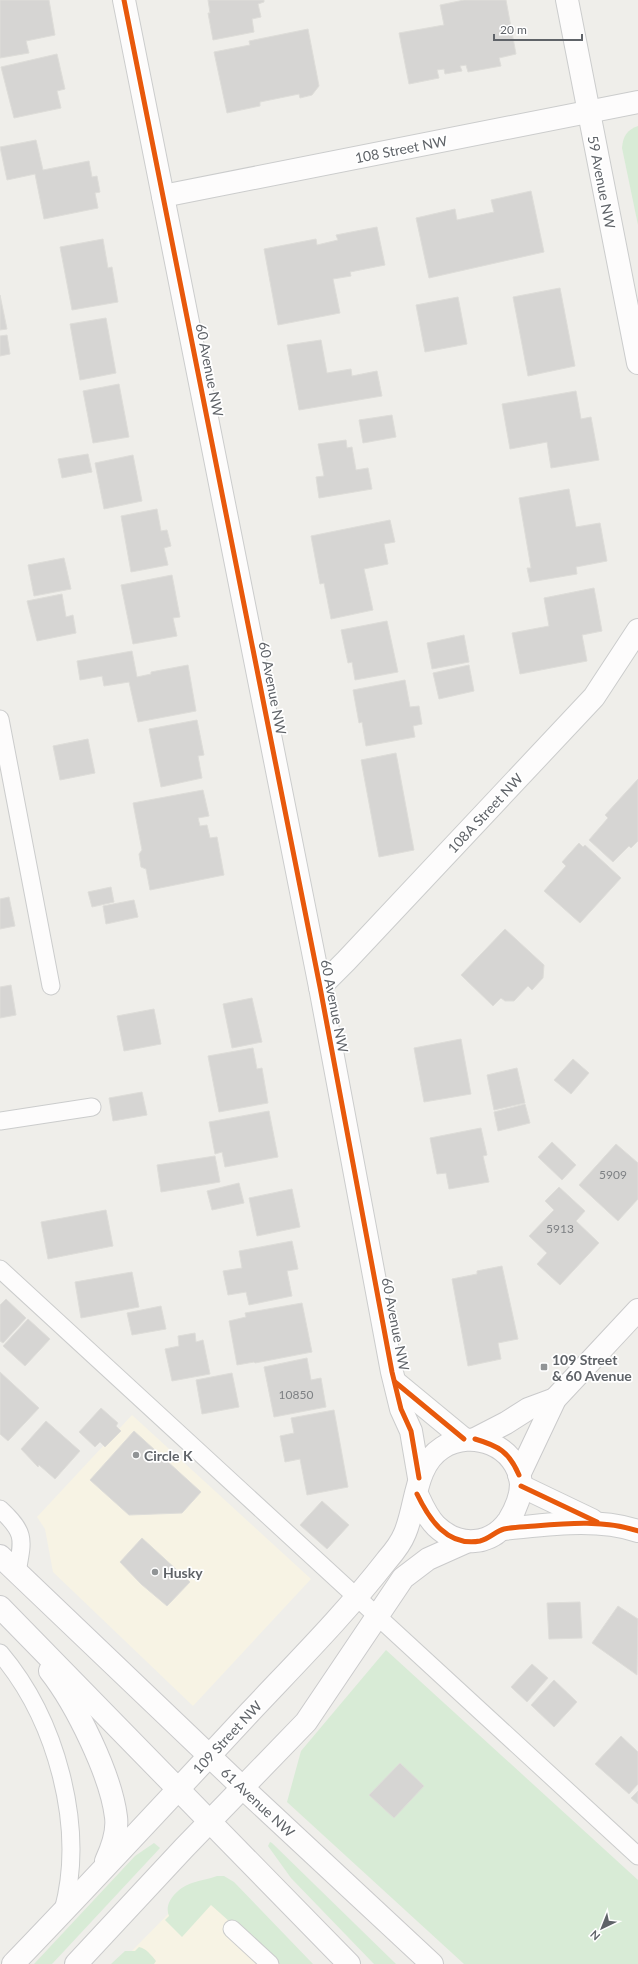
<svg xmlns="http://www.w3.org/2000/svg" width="638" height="1964" viewBox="0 0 638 1964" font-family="Lato,sans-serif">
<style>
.commercial{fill:#f7f3e4}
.green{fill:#d8ebd6}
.building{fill:#d6d5d3;stroke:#deddd9}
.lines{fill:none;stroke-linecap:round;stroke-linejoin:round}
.lane-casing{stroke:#cbcccc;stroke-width:19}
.street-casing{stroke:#cbcccc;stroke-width:24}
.secondary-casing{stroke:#cacacb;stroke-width:24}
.lane{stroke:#fdfcfc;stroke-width:17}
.street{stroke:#fdfcfc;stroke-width:22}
.secondary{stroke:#fdfcfc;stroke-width:22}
.cycleway-casing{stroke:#fff;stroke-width:8}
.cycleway{stroke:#e8590c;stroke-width:5}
.poi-dot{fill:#919496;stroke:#fff;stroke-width:1.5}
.labels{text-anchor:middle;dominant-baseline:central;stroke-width:3.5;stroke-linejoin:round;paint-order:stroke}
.number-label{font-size:12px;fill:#7e8184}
.street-label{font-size:14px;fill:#5f6368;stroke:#fff}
.poi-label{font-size:14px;font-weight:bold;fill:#5f6368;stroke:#fff;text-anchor:start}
</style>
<rect width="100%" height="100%" fill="#efeeea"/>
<g class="commercial">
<polygon points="132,1415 311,1579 193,1706 53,1572 45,1529 37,1517"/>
<polygon points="202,1884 305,1964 119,1964 183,1899"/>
</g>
<g class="green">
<path d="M638 126V225L622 148C623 136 627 130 638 126Z"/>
<polygon points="386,1650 638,1880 638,1964 464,1964 287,1802 301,1751"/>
<polygon points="270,1842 272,1843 396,1964 374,1964 291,1878 268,1846"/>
<polygon points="154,1843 160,1848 52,1964 34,1964 135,1856"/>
<path d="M217 1876H224L234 1882 313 1964H277L211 1905 182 1937 165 1920 169 1916C163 1902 179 1887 192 1883 201 1880 209 1879 217 1876Z"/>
<path d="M139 1947C146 1948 152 1956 156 1961L154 1964H111L125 1951H135Z"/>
</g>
<g class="building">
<polygon points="0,0 49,0 55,35 26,41 29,53 0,58"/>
<polygon points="208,0 264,0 264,2 258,4 261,17 252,19 254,32 213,40 208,13 210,13"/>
<polygon points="464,0 506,0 516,54 499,58 501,66 468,72 466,65 460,66 462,71 445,74 444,69 437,70 439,78 409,84 399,33 444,25 440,5"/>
<polygon points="308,29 319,86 312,95 300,98 299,94 260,102 260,106 227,113 214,52 250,45 249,41"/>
<polygon points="57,54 65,89 57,91 61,108 14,118 1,67"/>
<polygon points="36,140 43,170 89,161 92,177 97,176 100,192 95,193 98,208 44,219 35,174 7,180 0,147"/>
<polygon points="531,191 544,252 429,278 416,218 455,209 457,220 494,212 491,200"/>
<polygon points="377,227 385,265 350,272 351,276 333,279 340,313 278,325 264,249 316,239 317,245 338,240 336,235"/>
<polygon points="103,239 108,268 112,267 118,302 72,310 60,247"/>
<polygon points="560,288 575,366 528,376 513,297"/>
<polygon points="0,295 7,329 0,330"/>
<polygon points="458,297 467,344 425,352 416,305"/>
<polygon points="106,318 116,373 80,380 70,324"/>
<polygon points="7,335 10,354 0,356 0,336"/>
<polygon points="321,340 327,373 351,369 352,376 377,371 382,396 299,410 287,345"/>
<polygon points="119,384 129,437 93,443 83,391"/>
<polygon points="576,391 581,419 591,417 599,460 551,468 547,442 510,449 502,404"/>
<polygon points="392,415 396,437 363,443 359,420"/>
<polygon points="346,440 347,448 352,447 356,470 368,468 372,489 319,498 316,477 324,476 318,444"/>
<polygon points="88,454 92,472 62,478 58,459"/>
<polygon points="133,455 142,501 104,509 95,463"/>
<polygon points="569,489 576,527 600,523 607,561 576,567 577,574 530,582 527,568 531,568 519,498"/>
<polygon points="157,509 161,531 167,530 171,546 164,548 168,565 131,572 121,516"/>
<polygon points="390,520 395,542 384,544 388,564 364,569 373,610 331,619 324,583 320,584 311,536"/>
<polygon points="64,558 71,589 34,596 28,565"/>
<polygon points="172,575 180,617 173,618 177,636 133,644 121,585"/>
<polygon points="594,588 602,631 582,635 587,661 520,674 512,633 549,626 544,598"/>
<polygon points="62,594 66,617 73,615 76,633 37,641 27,601"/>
<polygon points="387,621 398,672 355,680 352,662 348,663 341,630"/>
<polygon points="464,635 469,662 432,669 427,643"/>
<polygon points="132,651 137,677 151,674 151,672 188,665 196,711 138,722 129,682 104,686 102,676 80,680 77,661"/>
<polygon points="469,665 474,691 439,699 433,673"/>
<polygon points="405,680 410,707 419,706 422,724 413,726 415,737 366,746 362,722 359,723 353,690"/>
<polygon points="197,720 204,755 198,756 202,778 161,787 149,729"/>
<polygon points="88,739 95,773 60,780 53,746"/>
<polygon points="396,753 414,850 379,857 361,760"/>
<polygon points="638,779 638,841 631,848 629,846 613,862 589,840 608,818 605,815"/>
<polygon points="203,790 209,816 198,818 200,826 207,825 210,838 217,837 224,875 150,890 146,869 141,867 139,854 142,850 133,803"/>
<polygon points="579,843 583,847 585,845 621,878 580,923 544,891 566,866 562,862"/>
<polygon points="111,887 114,902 92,907 88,892"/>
<polygon points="9,897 15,926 0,929 0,899"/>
<polygon points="134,900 138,917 106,924 103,906"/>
<polygon points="505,929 544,965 543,978 532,990 528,986 514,1001 505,1001 501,998 493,1006 461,975"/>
<polygon points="11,985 16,1015 0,1018 0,987"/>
<polygon points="252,998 262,1042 232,1048 223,1004"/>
<polygon points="154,1009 161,1044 124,1051 117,1016"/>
<polygon points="461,1039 471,1094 424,1102 414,1048"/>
<polygon points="253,1048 257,1069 262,1068 268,1103 219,1112 208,1056"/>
<polygon points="573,1059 589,1073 571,1094 554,1080"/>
<polygon points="517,1068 525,1103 494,1110 487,1075"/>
<polygon points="142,1092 147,1115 113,1121 109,1098"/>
<polygon points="525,1104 530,1123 498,1131 494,1112"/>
<polygon points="269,1111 278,1157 225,1167 222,1152 215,1154 209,1122"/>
<polygon points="481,1128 487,1155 483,1156 489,1182 449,1189 446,1173 437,1174 430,1138"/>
<polygon points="552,1142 576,1165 562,1180 538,1157"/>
<polygon points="616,1144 638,1163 638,1199 618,1221 579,1185"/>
<polygon points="215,1156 220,1182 161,1192 157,1165"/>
<polygon points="239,1183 244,1203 212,1210 207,1191"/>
<polygon points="559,1187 585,1211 576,1221 599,1243 560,1285 537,1264 547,1253 529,1236 554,1210 545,1201"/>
<polygon points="292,1189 300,1227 257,1236 249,1198"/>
<polygon points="106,1210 113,1246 48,1259 41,1222"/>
<polygon points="292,1241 298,1269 287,1271 292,1296 249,1305 246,1292 228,1295 223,1271 242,1268 239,1251"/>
<polygon points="502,1266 518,1339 498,1343 501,1359 468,1366 452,1279 477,1274 477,1271"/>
<polygon points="132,1272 139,1307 81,1318 75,1282"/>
<polygon points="6,1299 26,1318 3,1343 0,1341 0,1305"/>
<polygon points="302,1303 312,1352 255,1363 254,1362 237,1365 229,1321 246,1317 245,1313"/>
<polygon points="161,1306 166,1329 132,1335 127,1313"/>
<polygon points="28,1319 50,1339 25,1366 3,1346"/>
<polygon points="195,1333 196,1342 203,1340 210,1374 172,1381 165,1349 179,1346 178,1336"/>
<polygon points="307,1358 311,1380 321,1378 326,1407 274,1417 264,1367"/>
<polygon points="0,1372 39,1408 8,1441 0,1434"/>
<polygon points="232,1373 239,1407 202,1414 196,1380"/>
<polygon points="101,1408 118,1423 116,1426 121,1431 105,1447 100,1442 95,1447 79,1432"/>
<polygon points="334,1410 348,1487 307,1495 300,1459 285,1462 280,1436 294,1433 291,1418"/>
<polygon points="46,1421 80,1451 55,1479 39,1465 38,1467 21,1449"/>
<polygon points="134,1431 201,1492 182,1513 129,1515 90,1480"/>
<polygon points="322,1501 349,1525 327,1549 300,1525"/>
<polygon points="142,1538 190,1582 167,1606 141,1584 120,1562"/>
<polygon points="580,1602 582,1638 549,1639 547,1603"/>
<polygon points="618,1606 638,1619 637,1675 592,1643"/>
<polygon points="532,1664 548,1678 527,1702 511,1687"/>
<polygon points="554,1680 577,1702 554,1727 531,1705"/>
<polygon points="621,1736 638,1752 638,1784 629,1794 595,1764"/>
<polygon points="400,1763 424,1786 394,1818 369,1795"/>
<polygon points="638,1791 638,1804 631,1798"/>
</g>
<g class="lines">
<defs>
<g id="lane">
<polyline points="0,719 51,986"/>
<polyline points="0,1121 92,1107"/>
<polyline points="0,1269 638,1856"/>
<path d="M0 1509C26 1533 23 1539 17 1572"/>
<path d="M0 1653C56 1719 86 1826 63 1911"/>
<polyline points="232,1929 270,1964"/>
</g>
<g id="street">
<polyline points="124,0 320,987 392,1372 401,1409 411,1431 419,1478"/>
<polyline points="567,0 638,363"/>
<polyline points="163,196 638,102"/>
<polyline points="320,987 346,961 594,697 638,630"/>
<polyline points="395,1382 464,1439"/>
<polyline points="521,1486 592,1520"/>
<path d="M503 1529C547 1525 595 1517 638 1531"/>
</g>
<g id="secondary">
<polyline points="475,1439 506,1423 528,1409 555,1399"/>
<polyline points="519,1475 555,1399 638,1310"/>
<polyline points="0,1556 243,1788 432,1964"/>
<polyline points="0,1607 349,1964"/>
<path d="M50 1671C76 1704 111 1775 116 1817 118 1832 112 1848 106 1861"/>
<path d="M13 1964C93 1881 172 1796 250 1712 297 1662 345 1614 387 1560 394 1552 401 1543 405 1533 417 1505 414 1466 442 1448 472 1428 518 1446 521 1484 521 1496 515 1510 509 1520 491 1546 459 1548 436 1526 427 1517 422 1505 417 1494"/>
<polyline points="76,1964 184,1848 306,1722 403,1578 428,1559 466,1542"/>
</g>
</defs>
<use href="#lane" class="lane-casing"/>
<use href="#street" class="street-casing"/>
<use href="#secondary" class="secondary-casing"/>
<use href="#lane" class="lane"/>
<use href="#street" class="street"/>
<use href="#secondary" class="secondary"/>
<defs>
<g id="cycleway">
<polyline points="124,0 320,987 392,1372 401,1409 411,1431 419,1478"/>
<polyline points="395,1382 464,1439"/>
<path d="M475 1439C499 1446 509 1452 519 1475"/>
<polyline points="521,1486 597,1522"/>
<path d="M417 1494C429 1519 447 1547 480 1541 489 1539 496 1531 504 1529 514 1527 525 1527 535 1526 569 1523 605 1520 638 1531"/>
</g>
</defs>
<use href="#cycleway" class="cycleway-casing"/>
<use href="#cycleway" class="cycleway"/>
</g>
<g class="poi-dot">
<rect x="540" y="1363" width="8" height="8" rx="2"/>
<circle cx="136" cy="1455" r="4"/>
<circle cx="155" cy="1572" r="4"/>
</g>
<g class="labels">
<g class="number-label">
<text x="613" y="1174">5909</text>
<text x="560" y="1228">5913</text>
<text x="296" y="1394">10850</text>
</g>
<g class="street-label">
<text transform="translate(401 149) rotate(-11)">108 Street NW</text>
<text transform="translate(602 182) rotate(79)">59 Avenue NW</text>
<text transform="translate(210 370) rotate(79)">60 Avenue NW</text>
<text transform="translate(273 688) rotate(79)">60 Avenue NW</text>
<text transform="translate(485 813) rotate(-47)">108A Street NW</text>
<text transform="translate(335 1006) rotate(79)">60 Avenue NW</text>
<text transform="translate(396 1324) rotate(79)">60 Avenue NW</text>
<text transform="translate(227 1737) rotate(-47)">109 Street NW</text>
<text transform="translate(258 1802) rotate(43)">61 Avenue NW</text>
</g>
<g class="poi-label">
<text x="552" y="1359">109 Street<tspan x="552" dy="16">&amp; 60 Avenue</tspan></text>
<text x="144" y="1455">Circle K</text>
<text x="163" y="1572">Husky</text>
</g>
</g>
<g transform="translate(602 1928) rotate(223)" stroke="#ffffff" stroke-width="3" paint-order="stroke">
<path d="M0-3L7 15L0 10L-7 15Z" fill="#5f6368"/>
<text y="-6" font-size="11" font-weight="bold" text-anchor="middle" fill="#5f6368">N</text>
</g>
<path d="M494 34v6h88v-6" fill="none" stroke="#5f6368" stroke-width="2"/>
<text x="500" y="34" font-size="12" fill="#5f6368" stroke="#ffffff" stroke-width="3" paint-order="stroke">20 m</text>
</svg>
